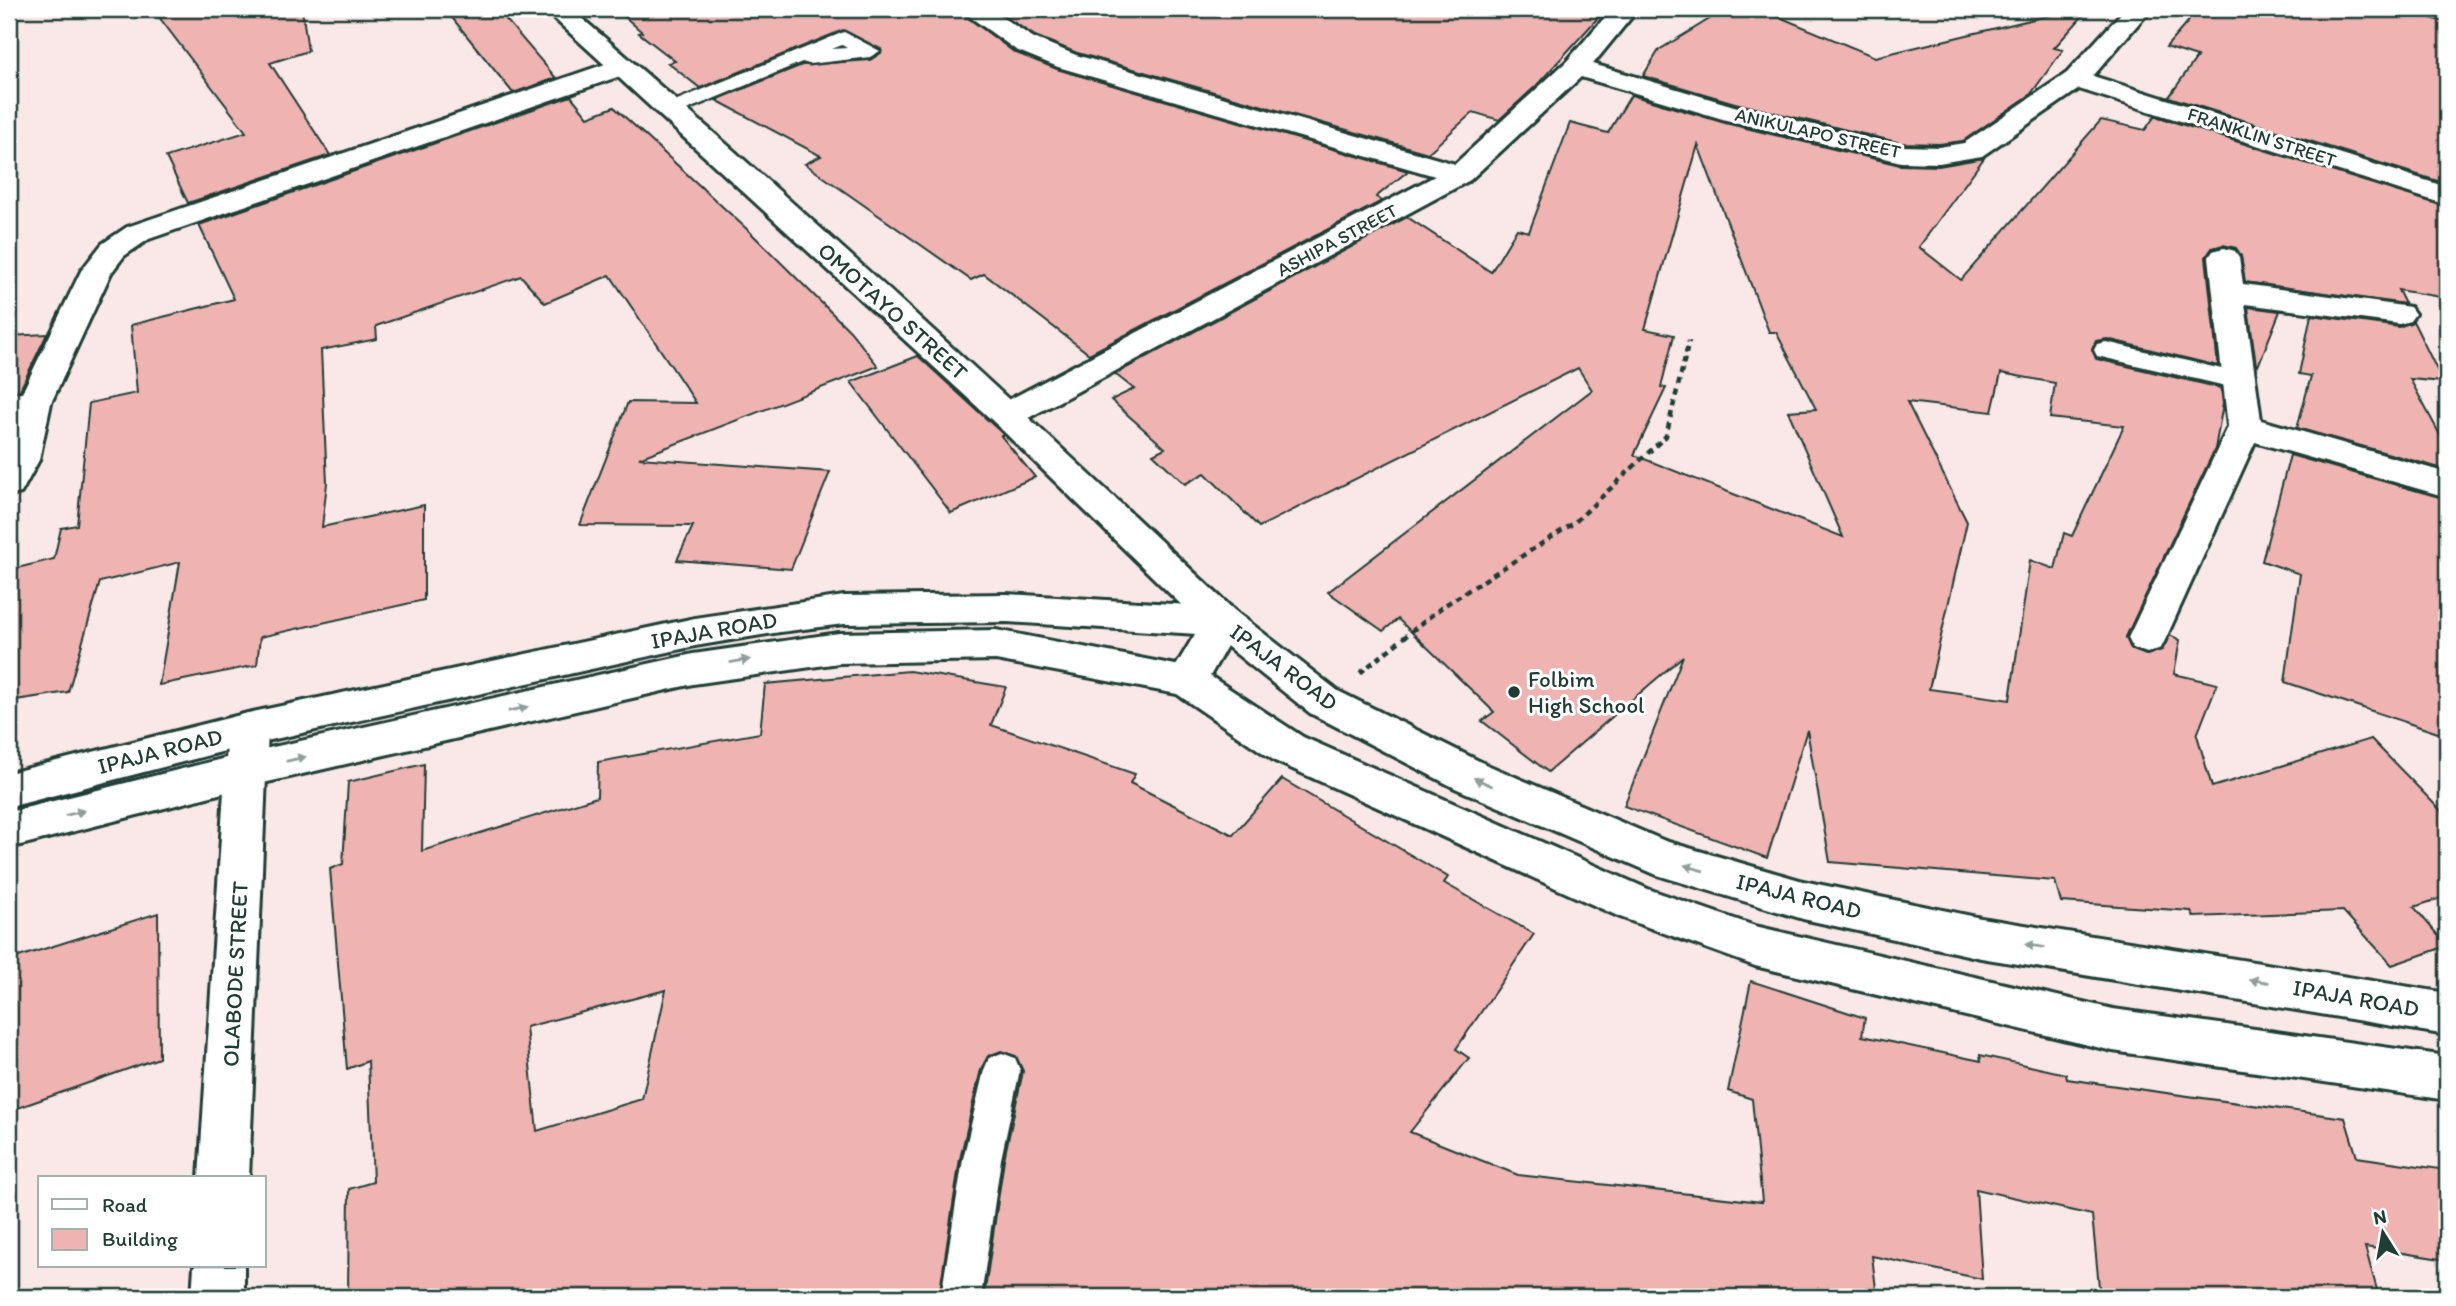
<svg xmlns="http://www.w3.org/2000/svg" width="2456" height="1306" viewBox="0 0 2456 1306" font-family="Itim,sans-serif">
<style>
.building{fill:#efb3b2;stroke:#1f3d34;stroke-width:2;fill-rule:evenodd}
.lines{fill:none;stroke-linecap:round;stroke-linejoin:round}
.service-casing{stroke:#1f3d34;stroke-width:5}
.minor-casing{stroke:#1f3d34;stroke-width:6}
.tertiary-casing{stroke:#1f3d34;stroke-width:6}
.secondary-casing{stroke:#1f3d34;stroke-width:6}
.path{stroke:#1f3d34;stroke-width:4.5;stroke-dasharray:6 5;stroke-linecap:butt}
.service{fill:#fff;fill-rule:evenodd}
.minor{fill:#fff;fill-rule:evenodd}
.tertiary{fill:#fff;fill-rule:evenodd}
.secondary{fill:#fff;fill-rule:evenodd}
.oneway{fill:#8f9e9a}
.poi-dot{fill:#1f3d34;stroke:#fff;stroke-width:2.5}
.labels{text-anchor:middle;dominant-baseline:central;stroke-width:6;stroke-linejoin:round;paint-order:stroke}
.far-street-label{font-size:19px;fill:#1f3d34;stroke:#fff}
.street-label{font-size:23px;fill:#1f3d34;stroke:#fff}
.poi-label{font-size:23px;fill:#1f3d34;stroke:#fff;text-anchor:start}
</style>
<rect width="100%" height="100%" fill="#fae8e8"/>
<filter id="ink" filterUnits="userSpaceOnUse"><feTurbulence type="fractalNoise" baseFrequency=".0143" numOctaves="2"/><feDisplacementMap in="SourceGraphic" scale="14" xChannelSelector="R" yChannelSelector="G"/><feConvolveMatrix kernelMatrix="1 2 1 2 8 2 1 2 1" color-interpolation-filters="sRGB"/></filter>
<g filter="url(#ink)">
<g class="building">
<polygon points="153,9 302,9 308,51 270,63 330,155 188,203 166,157 246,132"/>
<polygon points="445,9 497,9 556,78 513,93"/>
<polygon points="616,9 957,9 1014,52 1057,69 1408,171 1376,197 1382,201 1089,354 984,274 971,280 805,164 821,156 716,100 802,65 870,60 881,53 881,49 843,30 700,88 668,63 675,61 639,33 642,32"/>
<polygon points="993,9 1164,9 1203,17 1210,9 1606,9 1537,85 1499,120 1473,112 1428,153 1077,53 1035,36"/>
<polygon points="1726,9 1760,9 1875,57 2076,9 2089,9 2054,48 2063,50 2030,95 1963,141 1939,144 1901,143 1735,103 1643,76 1659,50"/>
<polygon points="2199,9 2402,9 2447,23 2447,184 2169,97 2197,57 2166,47"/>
<path d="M1631 95 1725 123 1900 165 1939 166 1984 158 1919 247 1961 280 2101 120 2145 130 2155 116 2447 207V298L2398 290 2405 304 2245 282 2241 256 2236 248 2223 245 2212 248 2206 257 2218 366 2107 339 2096 341 2092 349 2096 359 2221 388 2223 404 2215 449 2126 637 2131 649 2146 655 2162 650 2170 635 2180 640 2174 674 2217 684 2197 735 2212 787 2371 739 2447 817V896L2414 907 2447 946 2392 965 2343 911 2194 917 2191 911 2061 902 2055 881 1830 862 1807 730 1767 858 1624 806 1683 656 1548 772 1482 721 1494 712 1398 619 1383 631 1328 592 1592 390 1578 368 1259 527 1205 473 1185 484 1153 454 1165 448 1111 400 1134 389 1115 374 1407 217 1491 272 1517 229 1529 232 1570 123 1608 133ZM1698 145 1769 332H1776L1816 409 1788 411 1843 537 1634 455 1666 388 1661 387 1674 335 1645 329ZM2001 373 2055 383 2050 418 2124 426 2072 536 2064 533 2055 569 2030 560 2010 700 1929 689 1967 522 1907 402 1992 412Z"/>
<polygon points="571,96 588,117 614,107 750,232 850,331 878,366 639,458 830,472 791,569 677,560 693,526 580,525 628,402 696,403 610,275 545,303 521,276 376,326 377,339 321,350 327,483 322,527 424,505 424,600 260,637 257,665 159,685 180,562 100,582 68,692 9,701 9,570 54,559 61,528 77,525 89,403 137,393 131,325 234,299 199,225"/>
<polygon points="2248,307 2280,311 2258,366 2256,365"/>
<polygon points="2311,315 2399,327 2413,321 2443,382 2410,379 2447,448 2447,470 2297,428 2311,376 2299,374"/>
<polygon points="47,334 20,390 9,391 9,336"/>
<polygon points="918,356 1004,435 1001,436 1035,477 951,513 851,382"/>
<polygon points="2290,455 2447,499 2447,736 2285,682 2300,574 2262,561"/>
<path d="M909 671 1006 687 991 725 1135 774 1130 783 1233 835 1282 779 1448 877 1444 883 1534 934 1456 1049 1469 1058 1410 1132 1518 1175 1762 1202 1752 1099 1728 1091 1751 981 1865 1018 1862 1036 1981 1061 1980 1055 2066 1074 2067 1079 2345 1118 2357 1157 2447 1170V1260L2365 1247 2379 1297H2100L2092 1215 1976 1189 1982 1279 1872 1256 1877 1297H984L1004 1159 1023 1071 1016 1056 1001 1051 988 1056 981 1069 960 1159 939 1297H348L349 1189 373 1182 368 1061 347 1069 330 869 343 864 348 782 424 764 422 851 597 797 598 762 760 733 765 684ZM666 990 642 1099 537 1131 526 1027Z"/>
<polygon points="158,913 159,1058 9,1111 9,960"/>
</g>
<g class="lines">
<defs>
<g id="service">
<path d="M844 32 880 51 870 57 809 64 802 62 679 113H665L661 109 665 105ZM842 45 847 48 832 49Z"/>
<polygon points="2106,342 2239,373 2248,375 2252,381 2248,387 2239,389 2097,356 2094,350 2097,344"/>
<polygon points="1002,1053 1015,1058 1020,1070 1001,1159 981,1297 941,1297 963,1159 984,1070 989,1058"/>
</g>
<g id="minor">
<polygon points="959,9 989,9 1034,38 1076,55 1455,164 1567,61 1612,9 1638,9 1593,64 1734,106 1901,146 1939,147 1964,143 2067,73 2125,9 2151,9 2093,76 2447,187 2447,205 2079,89 1982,156 1939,163 1901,162 1726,120 1581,77 1470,180 1019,423 1007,426 995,423 990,415 995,407 1435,176 1058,67 1016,50"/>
<polygon points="620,59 629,61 633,67 629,73 149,239 124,256 111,273 51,403 39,460 21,493 9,496 9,442 15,416 9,416 9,394 22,393 81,271 102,244 127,227"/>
<polygon points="2224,248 2235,251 2239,257 2243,284 2410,307 2415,314 2410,321 2399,324 2245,304 2261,420 2447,473 2447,497 2255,442 2166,638 2161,648 2147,653 2133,648 2128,638 2228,427 2209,257 2213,251"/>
<polygon points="248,713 262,718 268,729 249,1178 199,1178 228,729 234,718"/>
<polygon points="194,1266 244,1266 244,1297 192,1297"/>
</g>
<path id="tertiary" d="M544 9H571C798 203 1018 406 1235 611L1241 621 1201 692 1187 696 1173 692 1167 681 1201 624 995 423Z"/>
<g id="secondary">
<polygon points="1007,594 1222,607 1235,611 1338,691 1485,764 1665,841 1803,881 1981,918 2447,993 2447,1035 1981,958 1803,919 1657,875 1455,788 1310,713 1213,635 1007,622 844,624 780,632 695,646 248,745 9,807 9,773 248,713 695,618 844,596"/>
<polygon points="996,630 1201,670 1303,737 1648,889 1755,926 2113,1009 2447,1056 2447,1100 2113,1051 1755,966 1620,917 1275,761 1177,694 996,660 839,663 693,684 246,787 9,848 9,812 246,753 693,654 839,633"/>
</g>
</defs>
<use href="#service" class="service-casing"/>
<use href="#minor" class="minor-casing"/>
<use href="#tertiary" class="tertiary-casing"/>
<use href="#secondary" class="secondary-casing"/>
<polyline class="path" points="1360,673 1442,607 1574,523 1666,436 1689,341"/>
<use href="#service" class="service"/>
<use href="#minor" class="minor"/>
<use href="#tertiary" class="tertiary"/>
<use href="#secondary" class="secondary"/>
</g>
<defs><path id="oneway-solid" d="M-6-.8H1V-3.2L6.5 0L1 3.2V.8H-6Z" transform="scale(1.75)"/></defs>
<g class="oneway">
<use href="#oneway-solid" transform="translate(740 661) rotate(-9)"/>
<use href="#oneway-solid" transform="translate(518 709) rotate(-13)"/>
<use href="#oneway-solid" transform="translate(296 759) rotate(-13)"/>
<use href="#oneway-solid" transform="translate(1483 782) rotate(-156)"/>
<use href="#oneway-solid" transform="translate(75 813) rotate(-14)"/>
<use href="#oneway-solid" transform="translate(1694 868) rotate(-163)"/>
<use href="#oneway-solid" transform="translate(2035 946) rotate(-171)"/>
<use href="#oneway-solid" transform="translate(2259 981) rotate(-171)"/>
</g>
</g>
<circle class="poi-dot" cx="1514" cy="692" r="7"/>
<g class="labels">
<g class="far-street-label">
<text transform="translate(1818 133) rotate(13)">ANIKULAPO STREET</text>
<text transform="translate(2262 137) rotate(18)">FRANKLIN STREET</text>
<text transform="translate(1337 240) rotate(-28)">ASHIPA STREET</text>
</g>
<g class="street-label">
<text transform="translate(893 311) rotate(42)">OMOTAYO STREET</text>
<text transform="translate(714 630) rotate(-10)">IPAJA ROAD</text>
<text transform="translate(1284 667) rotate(37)">IPAJA ROAD</text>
<text transform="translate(160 751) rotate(-14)">IPAJA ROAD</text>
<text transform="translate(1799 896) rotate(14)">IPAJA ROAD</text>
<text transform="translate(235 974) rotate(-87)">OLABODE STREET</text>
<text transform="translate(2356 998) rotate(10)">IPAJA ROAD</text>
</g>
<g class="poi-label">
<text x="1528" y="679">Folbim<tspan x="1528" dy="26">High School</tspan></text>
</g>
</g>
<rect width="2456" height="1306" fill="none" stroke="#fff" stroke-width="35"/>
<rect x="18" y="18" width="2421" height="1271" fill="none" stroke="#1f3d34" stroke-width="2.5" filter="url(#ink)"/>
<rect x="38" y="1176" width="228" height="91" fill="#ffffff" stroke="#a5b1ae" stroke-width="2"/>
<rect x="52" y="1199" width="35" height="10" fill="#ffffff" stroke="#a5b1ae" stroke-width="2"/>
<text x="102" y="1212" font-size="21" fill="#1f3d34">Road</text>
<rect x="52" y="1229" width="35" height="21" fill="#efb3b2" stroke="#a5b1ae" stroke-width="2"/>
<text x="102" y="1246" font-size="21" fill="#1f3d34">Building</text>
<g transform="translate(2383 1233) rotate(349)" stroke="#ffffff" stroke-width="5" paint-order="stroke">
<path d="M0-5L12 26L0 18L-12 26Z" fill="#1f3d34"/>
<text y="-10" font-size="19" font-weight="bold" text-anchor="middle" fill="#1f3d34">N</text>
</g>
</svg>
